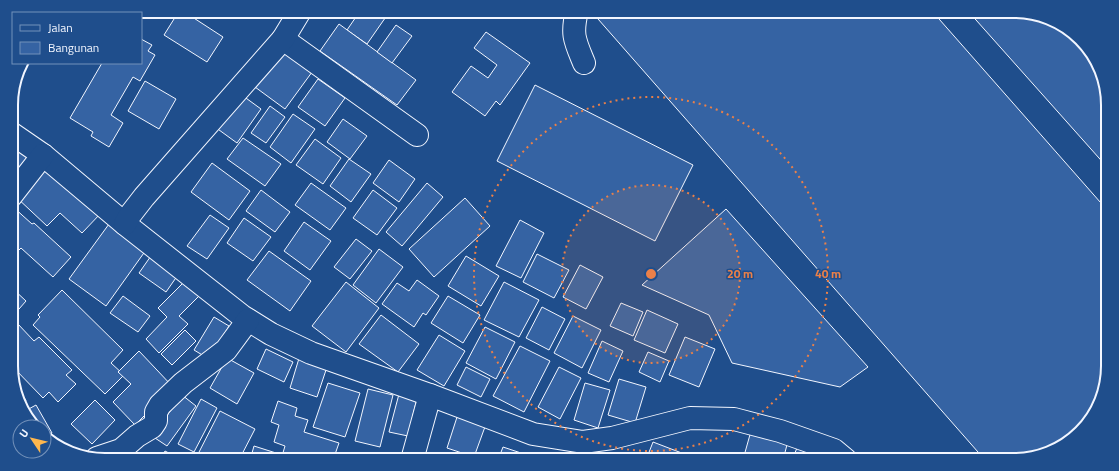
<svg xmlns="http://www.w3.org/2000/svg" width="1119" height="471" viewBox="0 0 1119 471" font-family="'Titillium Web',sans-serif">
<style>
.building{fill:#3563a3;stroke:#f2f6ff}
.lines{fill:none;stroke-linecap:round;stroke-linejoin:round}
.minor-casing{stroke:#f2f6ff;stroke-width:24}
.minor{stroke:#1f4e8c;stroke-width:22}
.ring{fill:none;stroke:#ea8049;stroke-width:2;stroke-dasharray:2 4}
.rim{fill:none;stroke:#f2f6ff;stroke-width:2}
.centre{fill:#ea8049;stroke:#1f4e8c;stroke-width:2}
.ring-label{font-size:12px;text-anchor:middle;font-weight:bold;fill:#ea8049;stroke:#1f4e8c;stroke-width:3;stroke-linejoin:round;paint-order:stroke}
</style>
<rect width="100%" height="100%" fill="#1f4e8c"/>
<g class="building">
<polygon points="179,11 183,11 223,37 207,62 164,35"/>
<polygon points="360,11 390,11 367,44 347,30"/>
<polygon points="607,11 932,11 1108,211 1108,366 1101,402 1071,441 1020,460 985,460 598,19"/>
<polygon points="968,11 1014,11 1050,18 1088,48 1107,93 1107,167"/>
<polygon points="339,24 416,80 397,105 320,51"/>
<polygon points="396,25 412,36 392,63 377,52"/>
<polygon points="486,32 530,63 500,105 496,101 485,116 452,92 471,66 488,78 497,65 474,48"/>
<polygon points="141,39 152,45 148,51 155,55 140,81 133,77 111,115 123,123 109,147 91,136 93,132 70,118 102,63 141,63"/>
<polygon points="285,46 315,68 285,109 255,87"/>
<polygon points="318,79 345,98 325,126 298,107"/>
<polygon points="145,81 176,99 159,129 128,111"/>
<polygon points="535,85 693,165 655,241 497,161"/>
<polygon points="239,93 261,109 237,143 215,127"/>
<polygon points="270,106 285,117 266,143 251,133"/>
<polygon points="293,114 315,129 291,163 270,147"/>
<polygon points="343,119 367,136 350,159 327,142"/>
<polygon points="243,138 281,164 265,186 227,159"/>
<polygon points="11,139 31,159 15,180 11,178"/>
<polygon points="315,139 341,158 323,184 296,165"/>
<polygon points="349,159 371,174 351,202 330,186"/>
<polygon points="389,160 415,179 399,202 373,183"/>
<polygon points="45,163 101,213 82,233 60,213 47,226 15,196"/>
<polygon points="212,163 250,191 229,220 191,192"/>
<polygon points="311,183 346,208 330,230 295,205"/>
<polygon points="427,183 443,197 402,246 386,232"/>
<polygon points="261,190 290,212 275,232 246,211"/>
<polygon points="373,190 397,208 377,235 353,218"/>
<polygon points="465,198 490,226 434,277 409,249"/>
<polygon points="12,206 32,224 34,223 71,257 53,277 21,248 12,257"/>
<polygon points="726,209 868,367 840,387 732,363 709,315 642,285"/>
<polygon points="210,215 229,228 207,259 187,246"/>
<polygon points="244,218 271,237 253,261 227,243"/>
<polygon points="520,220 544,233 521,278 496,266"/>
<polygon points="304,222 331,241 310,270 284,251"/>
<polygon points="109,224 146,250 106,306 69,279"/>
<polygon points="356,239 372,251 350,279 334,267"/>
<polygon points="379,249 403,267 376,303 353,285"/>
<polygon points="269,251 311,281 290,311 247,280"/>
<polygon points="153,253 180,272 166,292 139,273"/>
<polygon points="537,254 569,270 554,298 523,282"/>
<polygon points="466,256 499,276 481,306 448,286"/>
<polygon points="580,265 603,277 586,309 563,297"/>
<polygon points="417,280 439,296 426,315 423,313 414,327 382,304 397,283 409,291"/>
<polygon points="185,281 199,296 179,316 188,324 159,353 146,339 167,317 158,308"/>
<polygon points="346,282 379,308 346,352 312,326"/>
<polygon points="504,282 539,300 519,337 484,320"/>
<polygon points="12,288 26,301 12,317"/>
<polygon points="62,290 123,350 111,363 124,375 105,394 33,325 40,317 38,315"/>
<polygon points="123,296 150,316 138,332 110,313"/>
<polygon points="448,296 480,315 463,343 431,323"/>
<polygon points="621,303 643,312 633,336 610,326"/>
<polygon points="542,307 565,319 549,350 526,338"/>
<polygon points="647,310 678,324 665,353 634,340"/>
<polygon points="381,315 419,344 398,372 359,344"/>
<polygon points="573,316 601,330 582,368 554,353"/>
<polygon points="214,317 229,326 209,359 194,350"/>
<polygon points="17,323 34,341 39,337 72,370 66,375 76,384 58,402 49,392 43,398 12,366 12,363 16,358 12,354 12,328"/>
<polygon points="485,327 515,342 496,379 466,363"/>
<polygon points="185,330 196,341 172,365 161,354"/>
<polygon points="439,335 465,351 444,386 417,370"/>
<polygon points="685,337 715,349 699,387 669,375"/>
<polygon points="602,341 623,351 609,382 588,373"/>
<polygon points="520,346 550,361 524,412 493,396"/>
<polygon points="266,349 293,362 284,382 257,369"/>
<polygon points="139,351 173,387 135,425 113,402 131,384 118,372"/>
<polygon points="648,352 669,361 660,382 639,372"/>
<polygon points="300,355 328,364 317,397 290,388"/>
<polygon points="227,358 254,373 237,404 210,388"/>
<polygon points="466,367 490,379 481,397 457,385"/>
<polygon points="559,367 581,378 560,419 538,407"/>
<polygon points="14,379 26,401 22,403 13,380"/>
<polygon points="619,379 646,387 635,423 608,415"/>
<polygon points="328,383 360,393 345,437 313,427"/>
<polygon points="585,383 610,390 598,428 574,420"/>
<polygon points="368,389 393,395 380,447 355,441"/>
<polygon points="399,394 417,398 408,436 389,432"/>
<polygon points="182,395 196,406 167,446 152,436"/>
<polygon points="201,399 217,408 194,452 178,444"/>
<polygon points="95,400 115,420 92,444 71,424"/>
<polygon points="278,401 297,408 295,416 308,420 304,432 339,443 333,460 294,460 282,456 285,446 274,442 279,425 271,422"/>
<polygon points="36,405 52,433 47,436 44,434 44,427 35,427 31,423 25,411"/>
<polygon points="220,411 255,429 239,460 199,460 196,458"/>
<polygon points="458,414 486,424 474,457 447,448"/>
<polygon points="751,431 788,441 783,460 758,460 744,456"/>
<polygon points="653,442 687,455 685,460 646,460"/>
<polygon points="799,443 829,455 827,460 792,460"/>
<polygon points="254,446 276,453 274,460 250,460"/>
<polygon points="503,447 533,457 532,460 498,460"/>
<polygon points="165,451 182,460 160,460"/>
<polygon points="440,454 458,460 438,460"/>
<polygon points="592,454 607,460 590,460"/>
<polygon points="380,456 398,460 379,460"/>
</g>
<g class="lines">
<defs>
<g id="minor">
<path d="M577 11C571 35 575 41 584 63"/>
<polyline points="283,39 417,135"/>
<polyline points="11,133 43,155 125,224 242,316 271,334 311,353 430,395 533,434 583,442 612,438 690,418 734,419 780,431 834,450 846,460"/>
<polyline points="11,196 43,155"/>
<polyline points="125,224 130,215 144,197 283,39 300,11"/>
<polyline points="97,458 121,450 137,436 152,427 156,421 156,412 160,405 183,383 226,350 248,320"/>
<polyline points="412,460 430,395"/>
</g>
</defs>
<use href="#minor" class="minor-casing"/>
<use href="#minor" class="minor"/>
</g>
<circle cx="651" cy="274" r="89" fill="#ea8049" fill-opacity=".12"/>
<g class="ring">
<circle cx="651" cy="274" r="89"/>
<circle cx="651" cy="274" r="177"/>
</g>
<path d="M0 0H1119V471H0ZM105 18H1014A87 87 0 0 1 1101 105V366A87 87 0 0 1 1014 453H105A87 87 0 0 1 18 366V105A87 87 0 0 1 105 18Z" fill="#1f4e8c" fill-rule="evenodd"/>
<path class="rim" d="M105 18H1014A87 87 0 0 1 1101 105V366A87 87 0 0 1 1014 453H105A87 87 0 0 1 18 366V105A87 87 0 0 1 105 18Z"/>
<circle cx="651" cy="274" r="6" class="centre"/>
<g class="ring-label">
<text x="740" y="278">20 m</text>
<text x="828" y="278">40 m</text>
</g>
<rect x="12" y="12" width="130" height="52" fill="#1f4e8c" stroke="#7391ba"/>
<rect x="20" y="25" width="20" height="6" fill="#1f4e8c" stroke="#7391ba"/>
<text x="48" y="32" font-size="12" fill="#f2f6ff">Jalan</text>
<rect x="20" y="42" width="20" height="12" fill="#3563a3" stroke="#7391ba"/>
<text x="48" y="52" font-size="12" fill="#f2f6ff">Bangunan</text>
<g transform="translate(32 439) rotate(305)"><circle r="19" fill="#1f4e8c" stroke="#7391ba"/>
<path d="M0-3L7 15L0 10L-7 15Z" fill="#ffb74d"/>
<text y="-6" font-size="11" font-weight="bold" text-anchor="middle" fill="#f2f6ff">U</text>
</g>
</svg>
